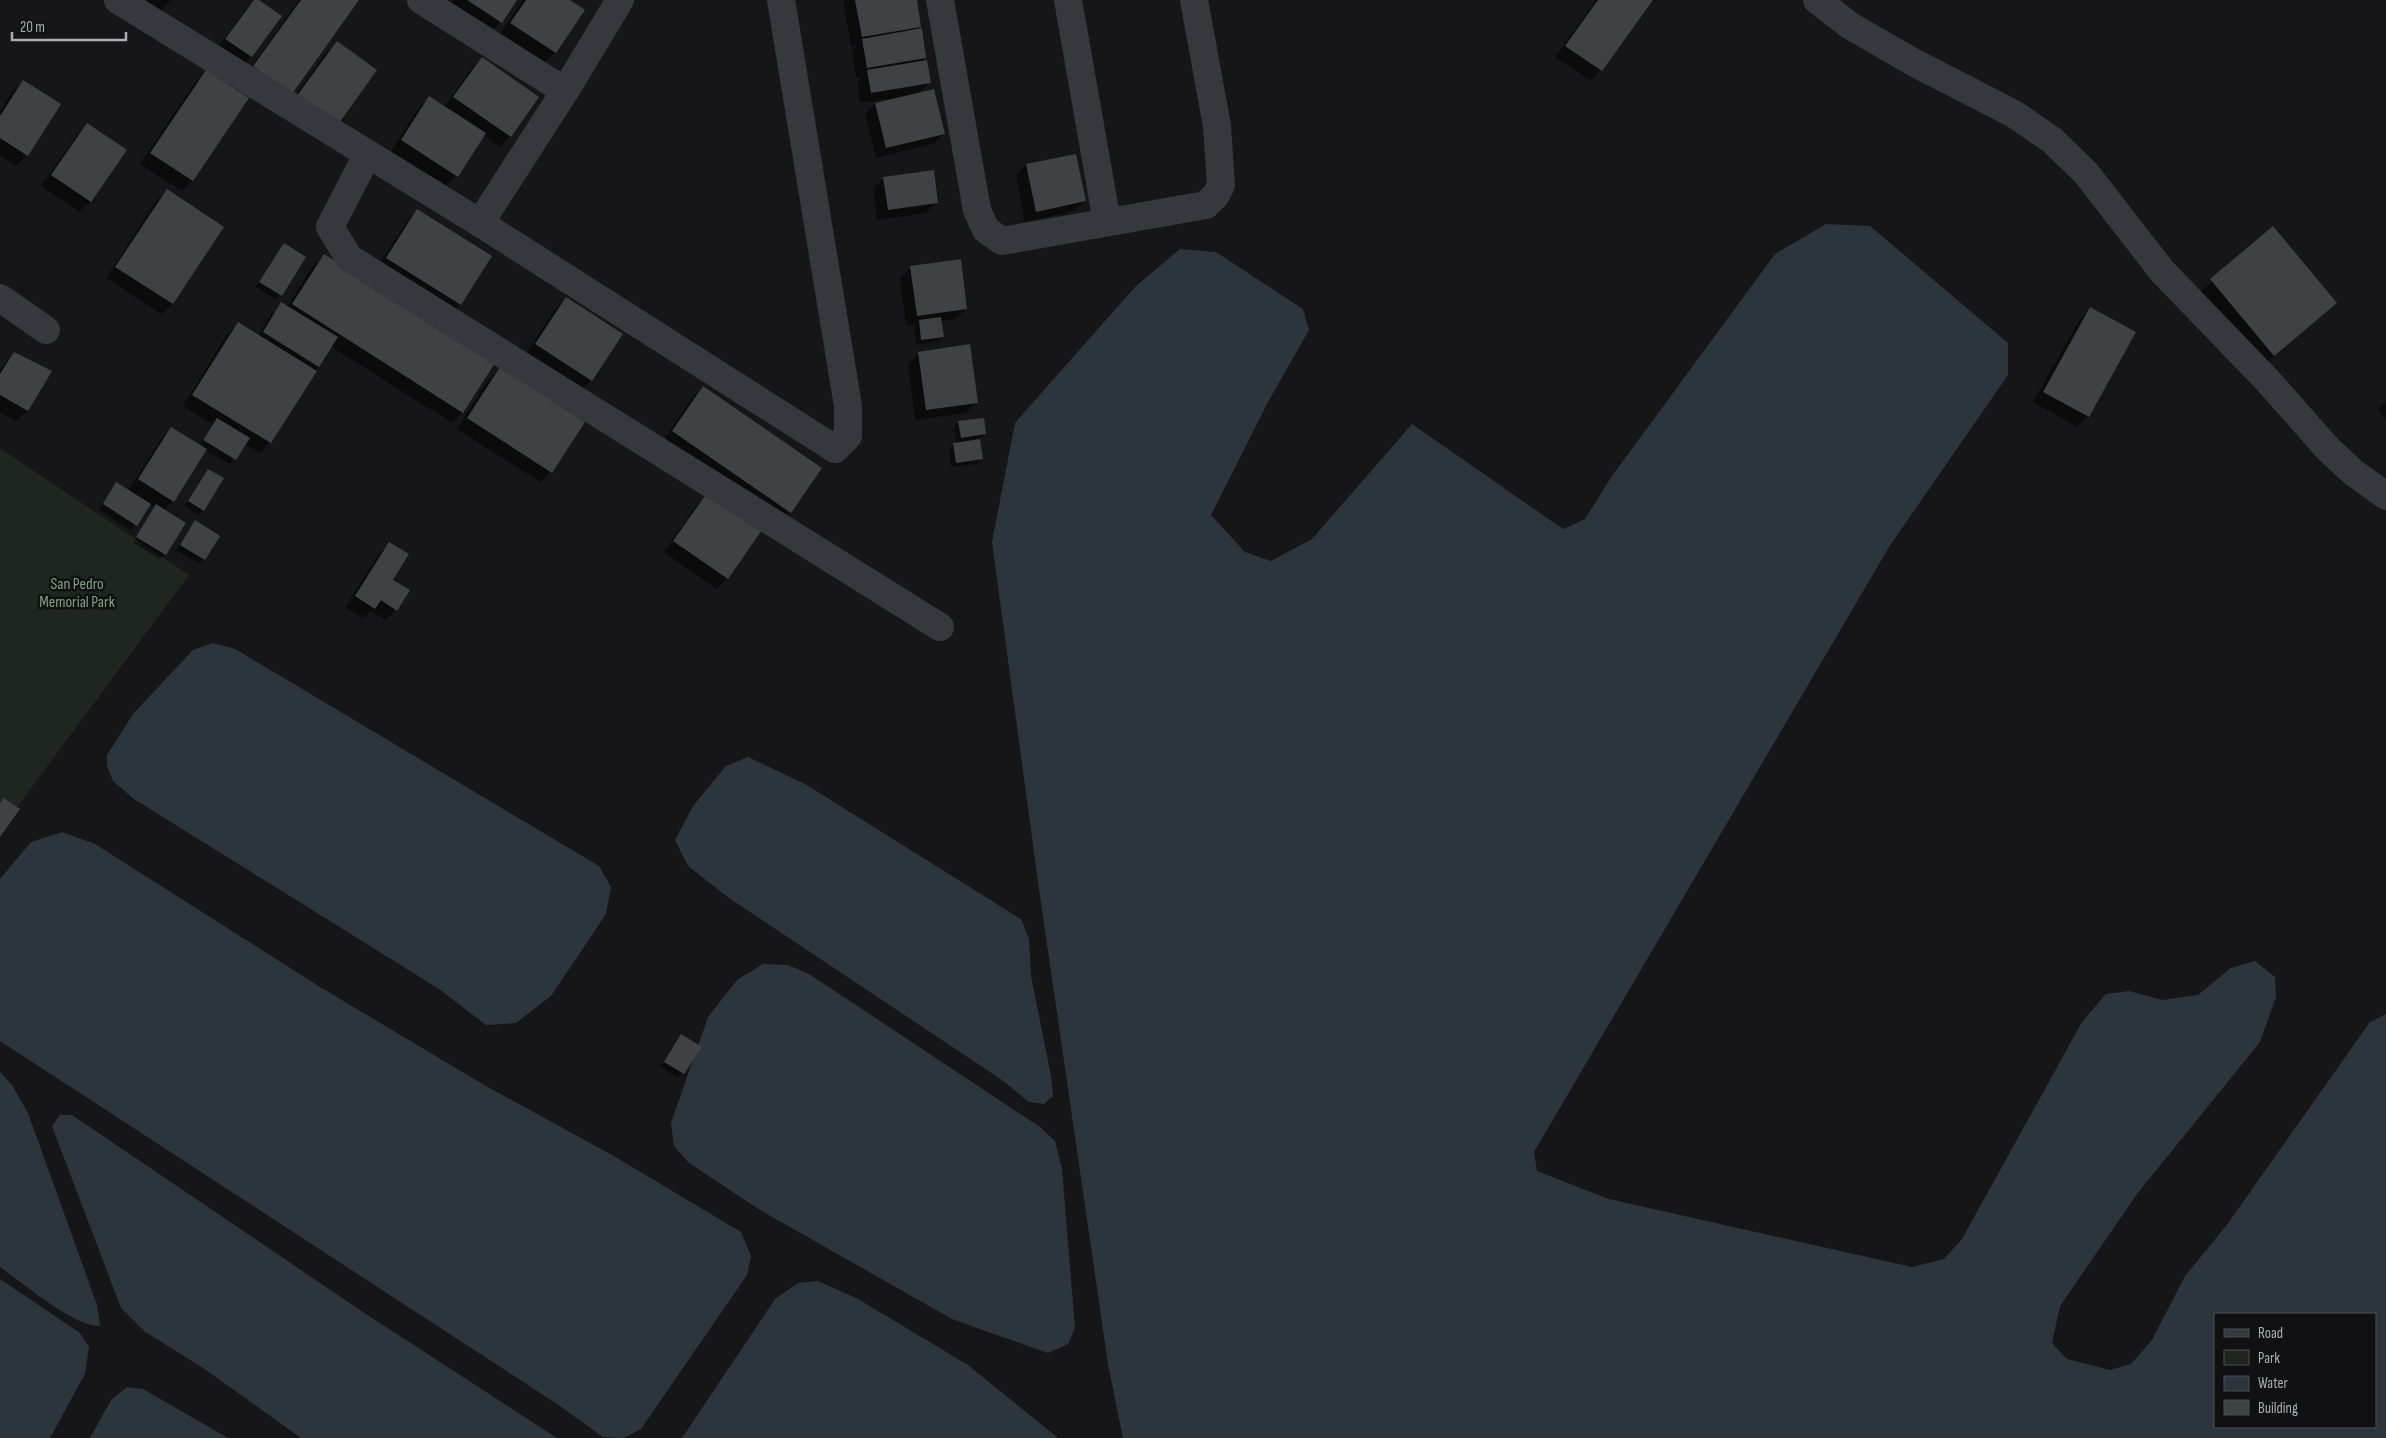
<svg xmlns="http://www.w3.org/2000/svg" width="2386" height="1438" viewBox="0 0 2386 1438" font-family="'Sofia Sans Condensed',sans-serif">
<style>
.green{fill:#1e261f}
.water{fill:#2c353c;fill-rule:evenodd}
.shadow{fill:#0007}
.building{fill:#404145}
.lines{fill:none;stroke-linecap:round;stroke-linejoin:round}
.minor{stroke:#37383d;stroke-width:28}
.labels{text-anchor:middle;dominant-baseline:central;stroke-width:5;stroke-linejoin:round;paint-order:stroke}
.park-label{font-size:16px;fill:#7fa381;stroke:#111113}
</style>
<rect width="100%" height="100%" fill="#161618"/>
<polygon class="green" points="0,448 189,575 0,830"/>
<g class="water">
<path d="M1826 224 1870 226 2008 343V375L1889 547 1534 1152 1537 1171 1609 1199 1912 1267 1944 1259 1962 1239 2082 1022 2106 994 2129 991 2162 1000 2198 995 2231 968 2255 961 2275 977 2276 997 2260 1042 2137 1194 2060 1306 2052 1343 2067 1359 2110 1370 2131 1364 2152 1340 2185 1276 2226 1226 2370 1022 2386 1014V1438H1123L1108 1364 1039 889 992 542 1015 423 1135 287 1180 249 1216 252 1303 309 1309 330 1268 402 1211 515 1245 552 1271 561 1312 539 1412 424 1563 529 1585 519 1612 476 1775 254ZM2215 1314H2375V1427H2215Z"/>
<polygon points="213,643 235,649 599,866 611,887 606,914 551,996 516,1023 486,1025 439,989 134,799 113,781 107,766 107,755 133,714 193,650"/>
<polygon points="748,757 805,784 1021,919 1029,939 1031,976 1051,1076 1053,1096 1044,1104 1029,1102 1002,1080 729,898 688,866 675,840 693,806 726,766"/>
<polygon points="62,832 95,844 320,987 486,1086 612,1155 741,1232 751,1256 747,1275 641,1429 624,1438 603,1437 557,1404 0,1041 0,879 31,842"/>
<polygon points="763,964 788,965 809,974 1040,1127 1055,1141 1062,1169 1075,1328 1068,1344 1048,1353 952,1319 760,1210 689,1163 674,1146 671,1123 708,1017 737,980"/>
<path d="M0 1072 12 1085 28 1113 97 1305 100 1326C75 1328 22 1282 0 1267Z"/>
<polygon points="60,1115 72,1115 363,1312 557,1438 301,1438 203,1368 144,1331 121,1308 52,1126"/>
<polygon points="0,1279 80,1333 89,1347 85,1374 50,1438 0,1438"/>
<polygon points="818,1281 858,1299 968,1365 1058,1438 682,1438 775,1299 798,1283"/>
<polygon points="127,1387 143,1389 228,1438 90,1438 111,1400"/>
</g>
<g class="shadow">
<polygon points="135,0 171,0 158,14"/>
<polygon points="255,0 280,16 251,57 240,67 216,50 245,10"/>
<polygon points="299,0 357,0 291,93 243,78"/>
<polygon points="453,0 516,0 501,22 490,33 449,6"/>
<polygon points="523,0 568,0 583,10 555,53 544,63 500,34"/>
<polygon points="843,0 916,0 920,27 916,31 925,58 920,63 929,83 919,93 944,134 933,144 876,158 865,114 875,104 888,101 887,99 860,103 857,82 862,77 856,78 852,51 856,46 851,47"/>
<polygon points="1596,0 1651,0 1601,70 1590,81 1555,57"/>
<polygon points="337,43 375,70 286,108 326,53"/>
<polygon points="482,59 510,136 500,147 483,135 457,176 446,186 391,151 418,109 429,98 444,108 471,69"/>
<polygon points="206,71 247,99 192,181 182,191 140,164 195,82"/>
<polygon points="23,82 27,155 16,166 0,155 0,112 12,92"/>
<polygon points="87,124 125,151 90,202 79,212 41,186 77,135"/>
<polygon points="1026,165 1085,201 1074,211 1025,222 1016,175"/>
<polygon points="884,178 937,202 926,213 877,220 873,188"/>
<polygon points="167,191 223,227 172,304 162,314 106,278 156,201"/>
<polygon points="417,211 460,305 450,315 376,269 407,221"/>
<polygon points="2273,228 2336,303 2257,371 2195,296"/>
<polygon points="284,245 304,258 276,300 255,287"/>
<polygon points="324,256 462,412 452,423 330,346 270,442 260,453 245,444 230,464 205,450 173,501 164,510 165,554 160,559 132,542 134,543 155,507 149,504 131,530 99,510 117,484 128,491 161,439 171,429 199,446 212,424 183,406 227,334 238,324 258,336 271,314 282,304 287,307 313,266"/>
<polygon points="910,268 966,309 955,319 941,321 943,337 938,342 916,345 914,325 906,326 900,278"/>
<polygon points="566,298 591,380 580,391 525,355 555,309"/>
<polygon points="2090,308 2088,416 2077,427 2033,402 2080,319"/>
<polygon points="919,353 977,402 966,413 915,420 908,364"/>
<polygon points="14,354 50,372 27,411 16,421 0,412 0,370"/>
<polygon points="500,368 551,472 540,482 457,429 489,379"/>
<polygon points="703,387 820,469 790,512 779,523 662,442 692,398"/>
<polygon points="2386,401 2386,418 2378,410"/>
<polygon points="959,422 985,434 979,439 982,459 977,464 951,467 949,449 956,443 954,427"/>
<polygon points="209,470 203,510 198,515 184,506"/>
<polygon points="708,494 760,530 727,578 716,589 664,552 697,505"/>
<polygon points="195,522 204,559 199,564 176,550"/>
<polygon points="390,543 391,580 396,610 386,620 371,611 363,618 345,607 379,554"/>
<polygon points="682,1036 700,1048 678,1078 660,1067"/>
</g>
<g class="building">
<polygon points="254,0 259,0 282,16 252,57 225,39"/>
<polygon points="301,0 359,0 292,94 253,66"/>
<polygon points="467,0 517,0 502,23"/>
<polygon points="526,0 570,0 585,10 556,53 510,23"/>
<polygon points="855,0 917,0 921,27 862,37"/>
<polygon points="1598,0 1653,0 1602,71 1565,46"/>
<polygon points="922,28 926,58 867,68 862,39"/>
<polygon points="337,41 377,70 337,126 296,97"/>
<polygon points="482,57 539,97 511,137 453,97"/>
<polygon points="927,60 931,83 871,93 867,70"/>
<polygon points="206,70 249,98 193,181 150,153"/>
<polygon points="23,80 61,104 28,156 0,138 0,116"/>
<polygon points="934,89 945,134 886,148 875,103"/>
<polygon points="429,96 486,133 458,177 401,140"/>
<polygon points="87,123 127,150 91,202 51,175"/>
<polygon points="1076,154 1086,201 1036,212 1026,164"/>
<polygon points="934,170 938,203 888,210 883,177"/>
<polygon points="167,189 224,227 173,304 115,267"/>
<polygon points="417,209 492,256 461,305 386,258"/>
<polygon points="2273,226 2337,303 2274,356 2210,279"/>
<polygon points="284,243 306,257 282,296 259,282"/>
<polygon points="324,254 495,363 463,413 292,304"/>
<polygon points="961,259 967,309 917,316 910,266"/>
<polygon points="566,297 623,334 592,381 535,344"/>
<polygon points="281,302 338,337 319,367 263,332"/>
<polygon points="2090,307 2136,332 2089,417 2043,392"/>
<polygon points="941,317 944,337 921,340 919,320"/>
<polygon points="238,322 317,371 271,443 192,395"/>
<polygon points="970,344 978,403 926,410 918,352"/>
<polygon points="14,352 52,371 28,411 0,395 0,374"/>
<polygon points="500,367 585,422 552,473 467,418"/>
<polygon points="703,386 822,468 791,513 672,431"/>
<polygon points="217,418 250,438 236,460 203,440"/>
<polygon points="984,418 986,434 961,438 958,421"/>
<polygon points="171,427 207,449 174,502 138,479"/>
<polygon points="980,439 983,459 956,463 953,443"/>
<polygon points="208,469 224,478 204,511 188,501"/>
<polygon points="116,482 151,504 137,526 103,504"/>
<polygon points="707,493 762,530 728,579 673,541"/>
<polygon points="156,504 186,523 166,555 136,537"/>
<polygon points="195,520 220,536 205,560 180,545"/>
<polygon points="389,542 409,554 393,580 410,590 397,611 381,600 375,609 355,596"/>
<polygon points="4,798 20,809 0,837 0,803"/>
<polygon points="681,1034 702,1047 684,1074 664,1062"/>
</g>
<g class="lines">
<g class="minor">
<polyline points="118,0 480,223 835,449 848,436 848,406 781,0"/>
<polyline points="421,0 565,91"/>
<polyline points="940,0 977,210 986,230 1002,241 1206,205 1216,195 1221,185 1217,126 1194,0"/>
<polyline points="1068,0 1107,222"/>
<polyline points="1817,0 1849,25 1913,62 2014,114 2052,140 2086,173 2162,271 2268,381 2328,449 2354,473 2386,496"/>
<polyline points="367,155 330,227 349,258 940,627"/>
<polyline points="480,223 565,91 620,0"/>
<polyline points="0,298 46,330"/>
</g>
</g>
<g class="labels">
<g class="park-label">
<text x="77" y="584">San Pedro<tspan x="77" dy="18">Memorial Park</tspan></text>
</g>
</g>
<rect x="2214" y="1313" width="162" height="115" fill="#111113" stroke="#4d4f55"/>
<rect x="2224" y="1329" width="25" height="8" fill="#37383d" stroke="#4d4f55"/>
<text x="2258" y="1338" font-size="15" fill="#a8adb8">Road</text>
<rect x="2224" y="1350" width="25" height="15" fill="#1e261f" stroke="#4d4f55"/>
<text x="2258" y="1363" font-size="15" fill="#a8adb8">Park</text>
<rect x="2224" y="1376" width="25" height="15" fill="#2c353c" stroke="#4d4f55"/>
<text x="2258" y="1388" font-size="15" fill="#a8adb8">Water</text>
<rect x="2224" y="1400" width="25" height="15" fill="#404145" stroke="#4d4f55"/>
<text x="2258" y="1413" font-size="15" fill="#a8adb8">Building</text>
<path d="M12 32v8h114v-8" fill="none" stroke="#a8adb8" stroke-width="2.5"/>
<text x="20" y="32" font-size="15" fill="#a8adb8" stroke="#111113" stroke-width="4" paint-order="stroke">20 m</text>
</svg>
